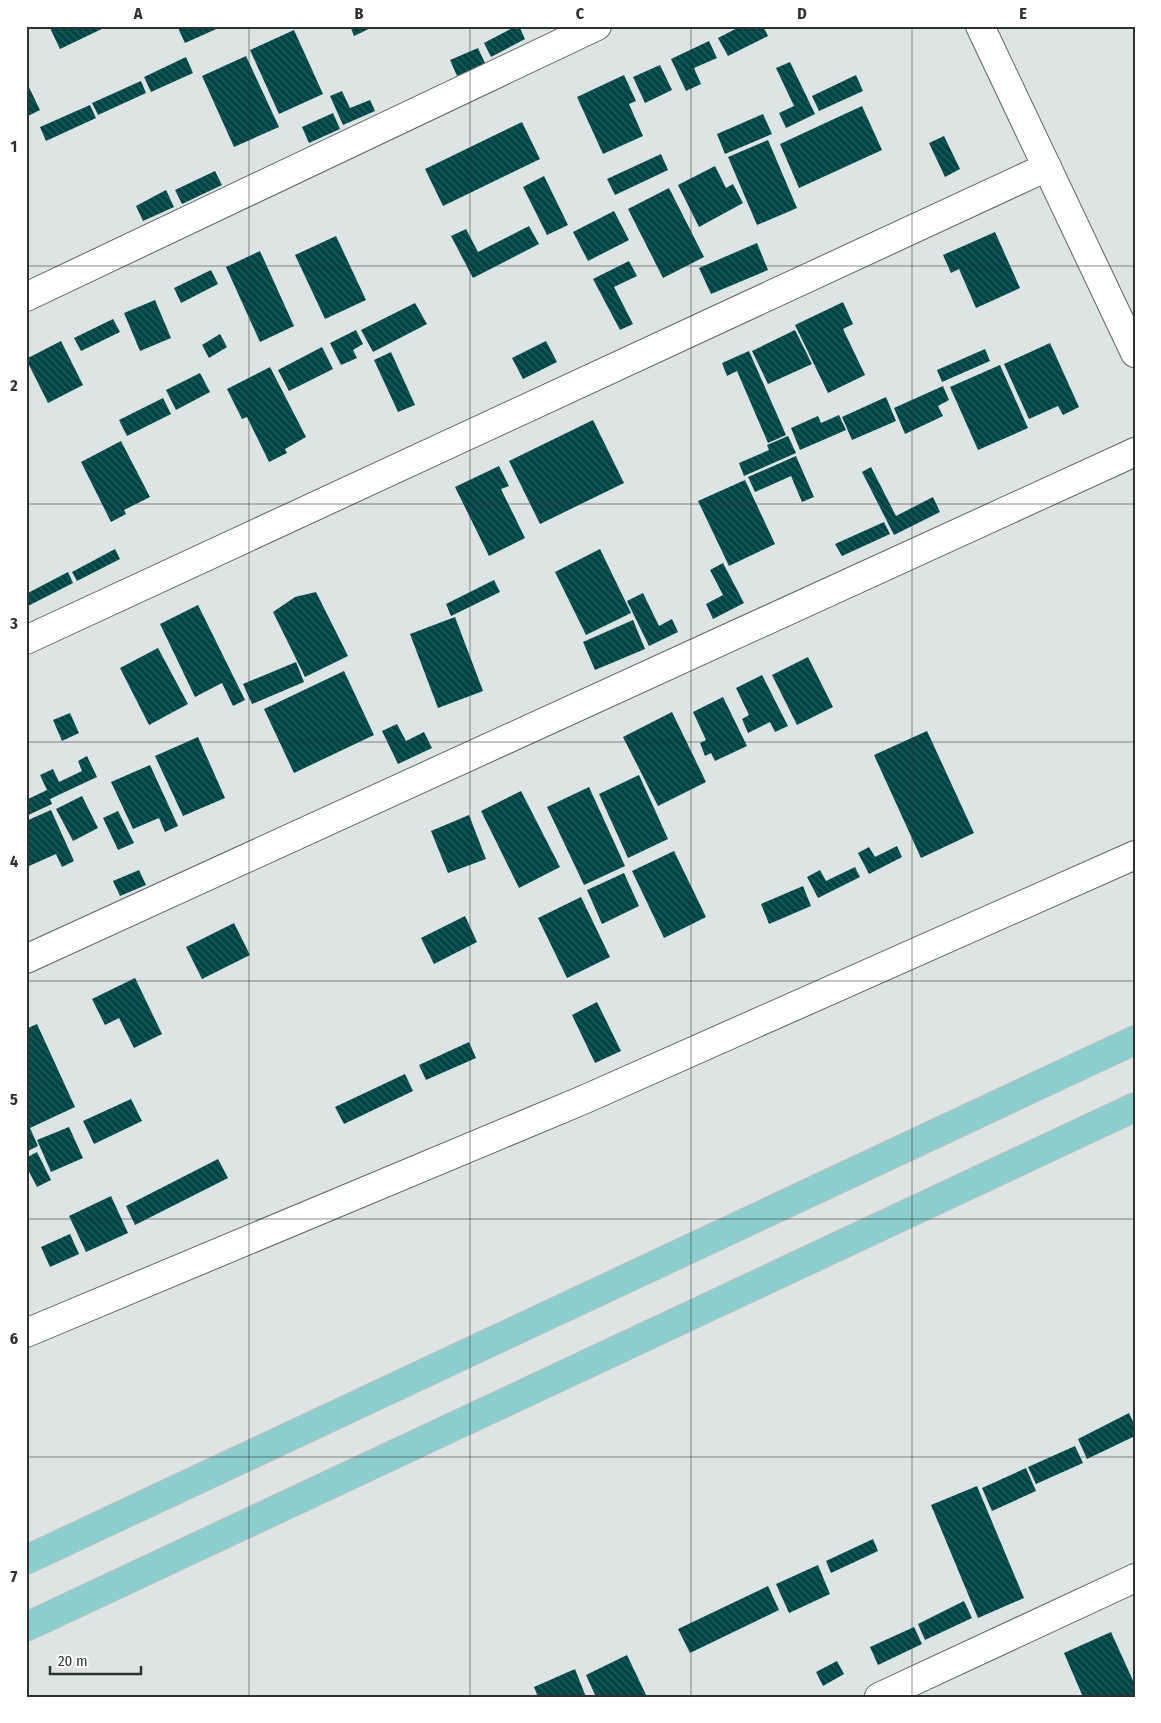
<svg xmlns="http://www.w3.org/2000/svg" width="1161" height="1723" viewBox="0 0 1161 1723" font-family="'Fira Sans Condensed',sans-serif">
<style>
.building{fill:url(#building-back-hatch)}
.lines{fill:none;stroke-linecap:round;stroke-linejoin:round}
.minor-casing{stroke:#5e6565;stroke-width:30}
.major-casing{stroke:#c0c1c1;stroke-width:30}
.minor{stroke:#fff;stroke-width:28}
.major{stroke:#8bcecd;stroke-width:28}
.grid{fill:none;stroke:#2e3131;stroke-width:1;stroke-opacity:0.55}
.neatline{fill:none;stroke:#2e3131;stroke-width:2}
.grid-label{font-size:16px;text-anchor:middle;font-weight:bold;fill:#2e3131}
</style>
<defs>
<pattern id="building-back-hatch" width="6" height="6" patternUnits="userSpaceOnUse" patternTransform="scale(1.25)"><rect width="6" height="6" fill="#004545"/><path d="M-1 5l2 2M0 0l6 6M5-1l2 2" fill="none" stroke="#265e5e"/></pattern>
</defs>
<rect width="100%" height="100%" fill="#dde5e4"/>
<g class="building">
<polygon points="49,26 108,26 60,49"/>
<polygon points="177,26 223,26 185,43"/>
<polygon points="350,26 375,26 354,36"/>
<polygon points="516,26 519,26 525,39 491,57 484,43"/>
<polygon points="741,26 763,26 768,36 728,56 718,38"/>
<polygon points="294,30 323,94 279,114 250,50"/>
<polygon points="709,41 717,58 694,68 701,84 686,91 671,59"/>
<polygon points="478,48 485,63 457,76 450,60"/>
<polygon points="246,56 279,127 234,147 202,76"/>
<polygon points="186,57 193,73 151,92 144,77"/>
<polygon points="790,62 815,114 786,128 779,113 794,106 776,68"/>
<polygon points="660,65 672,90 645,103 633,77"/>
<polygon points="624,75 636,101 629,104 643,136 603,154 577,97"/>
<polygon points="856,75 863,91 819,111 812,96"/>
<polygon points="26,81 40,110 26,117"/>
<polygon points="141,81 146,93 98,115 92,103"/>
<polygon points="342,91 350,108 370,100 375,111 343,125 330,96"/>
<polygon points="90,105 96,118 46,141 40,127"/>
<polygon points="862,106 882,150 799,188 780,144"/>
<polygon points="333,113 340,129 309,143 302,127"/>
<polygon points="763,114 772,134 725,154 717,134"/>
<polygon points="522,122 540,159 443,206 425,169"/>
<polygon points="944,136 960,169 945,177 929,143"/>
<polygon points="768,140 797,208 757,225 728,157"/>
<polygon points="661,154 668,170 615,195 607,179"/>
<polygon points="715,166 726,188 733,184 743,203 699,227 678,185"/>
<polygon points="215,171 222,185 182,204 175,190"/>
<polygon points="544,176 568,225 547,235 523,187"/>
<polygon points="669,188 704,257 663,278 628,209"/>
<polygon points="166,190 174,207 143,221 136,206"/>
<polygon points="614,211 629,240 588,261 573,232"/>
<polygon points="529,226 539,244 473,278 451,236 466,229 478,252"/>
<polygon points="995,232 1020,288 976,308 959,269 951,273 943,255"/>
<polygon points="336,236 366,300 325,319 295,255"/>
<polygon points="757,243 768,270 711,294 699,268"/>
<polygon points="260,251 294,326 260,342 226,267"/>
<polygon points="629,261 637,276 614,287 633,324 620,330 593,279"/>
<polygon points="211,270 218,284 181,303 174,288"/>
<polygon points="155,300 171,338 140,351 124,313"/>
<polygon points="843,302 853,324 843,329 865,375 828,393 795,325"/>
<polygon points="415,303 427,324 373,352 361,330"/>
<polygon points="113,319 120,332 81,351 74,338"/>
<polygon points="356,330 363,344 353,350 357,358 341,365 330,343"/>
<polygon points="795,330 812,364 768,384 752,351"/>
<polygon points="220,334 227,347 209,358 202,345"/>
<polygon points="61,341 83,385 48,403 26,359"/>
<polygon points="546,341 557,362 523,379 512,358"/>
<polygon points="1050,343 1079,407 1063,415 1058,406 1029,419 1004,364"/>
<polygon points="322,347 333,369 289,391 278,370"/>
<polygon points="985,349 990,361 942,382 937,370"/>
<polygon points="749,351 786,435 768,443 737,371 727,376 722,363"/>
<polygon points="391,352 415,405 398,412 374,360"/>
<polygon points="1000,365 1028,428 978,450 950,387"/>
<polygon points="270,367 306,437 285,449 287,453 269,462 247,417 242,419 227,389"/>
<polygon points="200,373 210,392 176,410 166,390"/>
<polygon points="943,386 949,400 938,406 943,416 905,434 894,408"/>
<polygon points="886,397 896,421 852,440 842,417"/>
<polygon points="163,398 171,414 127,436 119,420"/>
<polygon points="839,415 846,430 800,450 791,428 818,416 821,423"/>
<polygon points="593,420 624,483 540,524 509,461"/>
<polygon points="788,436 796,453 744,476 739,463 769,450 767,445"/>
<polygon points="121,441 150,497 124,510 126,514 111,522 81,462"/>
<polygon points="796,456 814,497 802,502 791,476 755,492 748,477"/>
<polygon points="499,466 509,486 501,489 525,538 489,556 455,487"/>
<polygon points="871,467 896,516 933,497 940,512 894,535 862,472"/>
<polygon points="745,480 775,544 729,566 698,501"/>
<polygon points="884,522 890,534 842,556 835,544"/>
<polygon points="115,549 120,559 77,581 72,572"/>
<polygon points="600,549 631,613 586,635 555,572"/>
<polygon points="723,563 744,603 713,619 706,604 723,595 710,570"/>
<polygon points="68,572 73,583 26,607 26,594"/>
<polygon points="494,580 500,592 451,616 446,604"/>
<polygon points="316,592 348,656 305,677 273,612 295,597"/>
<polygon points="643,593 659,626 672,619 678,632 649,646 627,601"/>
<polygon points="198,605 245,700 233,706 222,683 195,697 160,624"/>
<polygon points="455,617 483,691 438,708 410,634"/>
<polygon points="633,620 645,649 595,670 583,642"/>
<polygon points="158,648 188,704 149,725 120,668"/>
<polygon points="808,657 833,707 797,725 772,675"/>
<polygon points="296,662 304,682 252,704 243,684"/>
<polygon points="344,671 374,735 294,773 264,709"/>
<polygon points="762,675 788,726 775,732 770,722 748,733 742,719 749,715 736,688"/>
<polygon points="723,697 747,746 715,761 711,753 705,756 700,743 706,740 693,712"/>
<polygon points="672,712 706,782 658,806 623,737"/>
<polygon points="70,713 79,733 62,741 53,720"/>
<polygon points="397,724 406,741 424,732 432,748 398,764 382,731"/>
<polygon points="927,731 974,833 921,858 874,755"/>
<polygon points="198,737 225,798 183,816 155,756"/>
<polygon points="87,756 97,777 50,799 52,804 26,816 26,800 47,790 40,775 53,769 59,782 82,771 78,761"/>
<polygon points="150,765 178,826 165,832 159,818 133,829 111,782"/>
<polygon points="639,775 668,839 628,858 599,794"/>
<polygon points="589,787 625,866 584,885 547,807"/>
<polygon points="521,791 560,867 519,888 481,811"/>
<polygon points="82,796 98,828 73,841 56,809"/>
<polygon points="51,810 74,861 62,867 56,854 29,866 26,860 26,821"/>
<polygon points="118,811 134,843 118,850 103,818"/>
<polygon points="469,815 486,859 448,873 431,831"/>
<polygon points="897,846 902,857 869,874 858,853 869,847 875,857"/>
<polygon points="674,851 706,917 664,938 632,871"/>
<polygon points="855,867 860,877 818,898 807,877 820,870 826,881"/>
<polygon points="139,870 146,885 120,896 113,881"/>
<polygon points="624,873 639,906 602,924 587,890"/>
<polygon points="803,886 811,906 769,924 761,904"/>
<polygon points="581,897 610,957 567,978 538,918"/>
<polygon points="465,916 477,942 434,964 421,938"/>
<polygon points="234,923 250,955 202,979 186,947"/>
<polygon points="135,978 162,1034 134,1048 119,1018 105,1025 92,999"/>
<polygon points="597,1002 621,1051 595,1063 572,1015"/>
<polygon points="37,1024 75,1107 30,1128 38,1146 26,1152 26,1029"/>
<polygon points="469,1042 476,1058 426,1080 419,1065"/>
<polygon points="405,1074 413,1091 344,1124 335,1107"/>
<polygon points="131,1099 142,1121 94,1144 83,1121"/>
<polygon points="69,1127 83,1158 51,1172 37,1140"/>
<polygon points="37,1152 51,1180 37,1187 26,1166 26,1158"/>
<polygon points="218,1159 228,1178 135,1225 126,1206"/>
<polygon points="111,1196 128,1233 86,1252 69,1216"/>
<polygon points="70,1234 79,1254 50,1267 41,1247"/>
<polygon points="1129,1413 1135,1426 1135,1436 1087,1459 1078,1439"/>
<polygon points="1075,1446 1083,1463 1036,1484 1028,1467"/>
<polygon points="1026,1468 1036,1491 992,1511 982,1488"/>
<polygon points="977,1486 1024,1598 978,1618 931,1505"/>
<polygon points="873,1539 878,1551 831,1573 826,1561"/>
<polygon points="818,1565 830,1594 789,1613 776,1584"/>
<polygon points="768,1586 779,1610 690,1653 678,1629"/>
<polygon points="964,1601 972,1618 925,1640 918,1624"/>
<polygon points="914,1627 922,1644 878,1665 870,1647"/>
<polygon points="1111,1632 1135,1685 1135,1697 1083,1697 1064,1653"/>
<polygon points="627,1655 647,1697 596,1697 586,1675"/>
<polygon points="837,1661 844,1674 823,1686 816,1672"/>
<polygon points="575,1669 586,1697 538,1697 534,1687"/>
</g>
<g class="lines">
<defs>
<g id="minor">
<polyline points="980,26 1135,353"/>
<polyline points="26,297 597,26"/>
<polyline points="26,640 1047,167"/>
<polyline points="26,959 1135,452"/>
<polyline points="26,1333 583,1100 1135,855"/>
<polyline points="879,1697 1135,1578"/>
</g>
<g id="major">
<polyline points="26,1560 1135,1040"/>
<polyline points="26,1627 1135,1107"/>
</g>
</defs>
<use href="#minor" class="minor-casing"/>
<use href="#major" class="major-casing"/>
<use href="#minor" class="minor"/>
<use href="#major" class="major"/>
</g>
<path class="grid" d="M249 26V1697M470 26V1697M691 26V1697M912 26V1697M26 266H1135M26 504H1135M26 742H1135M26 981H1135M26 1219H1135M26 1457H1135"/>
<rect width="1161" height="1723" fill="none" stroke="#ffffff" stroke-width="55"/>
<path d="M50 1666v8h91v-8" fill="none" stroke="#2e3131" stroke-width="2.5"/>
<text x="58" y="1666" font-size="15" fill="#2e3131" stroke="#ffffff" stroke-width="4" paint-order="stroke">20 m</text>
<rect x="28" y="28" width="1106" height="1668" class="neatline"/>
<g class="grid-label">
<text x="138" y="19">A</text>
<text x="359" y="19">B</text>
<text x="580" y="19">C</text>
<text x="802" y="19">D</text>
<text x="1023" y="19">E</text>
<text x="14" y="152">1</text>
<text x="14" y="391">2</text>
<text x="14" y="629">3</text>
<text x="14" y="867">4</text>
<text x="14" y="1105">5</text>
<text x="14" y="1344">6</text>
<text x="14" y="1582">7</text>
</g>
</svg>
